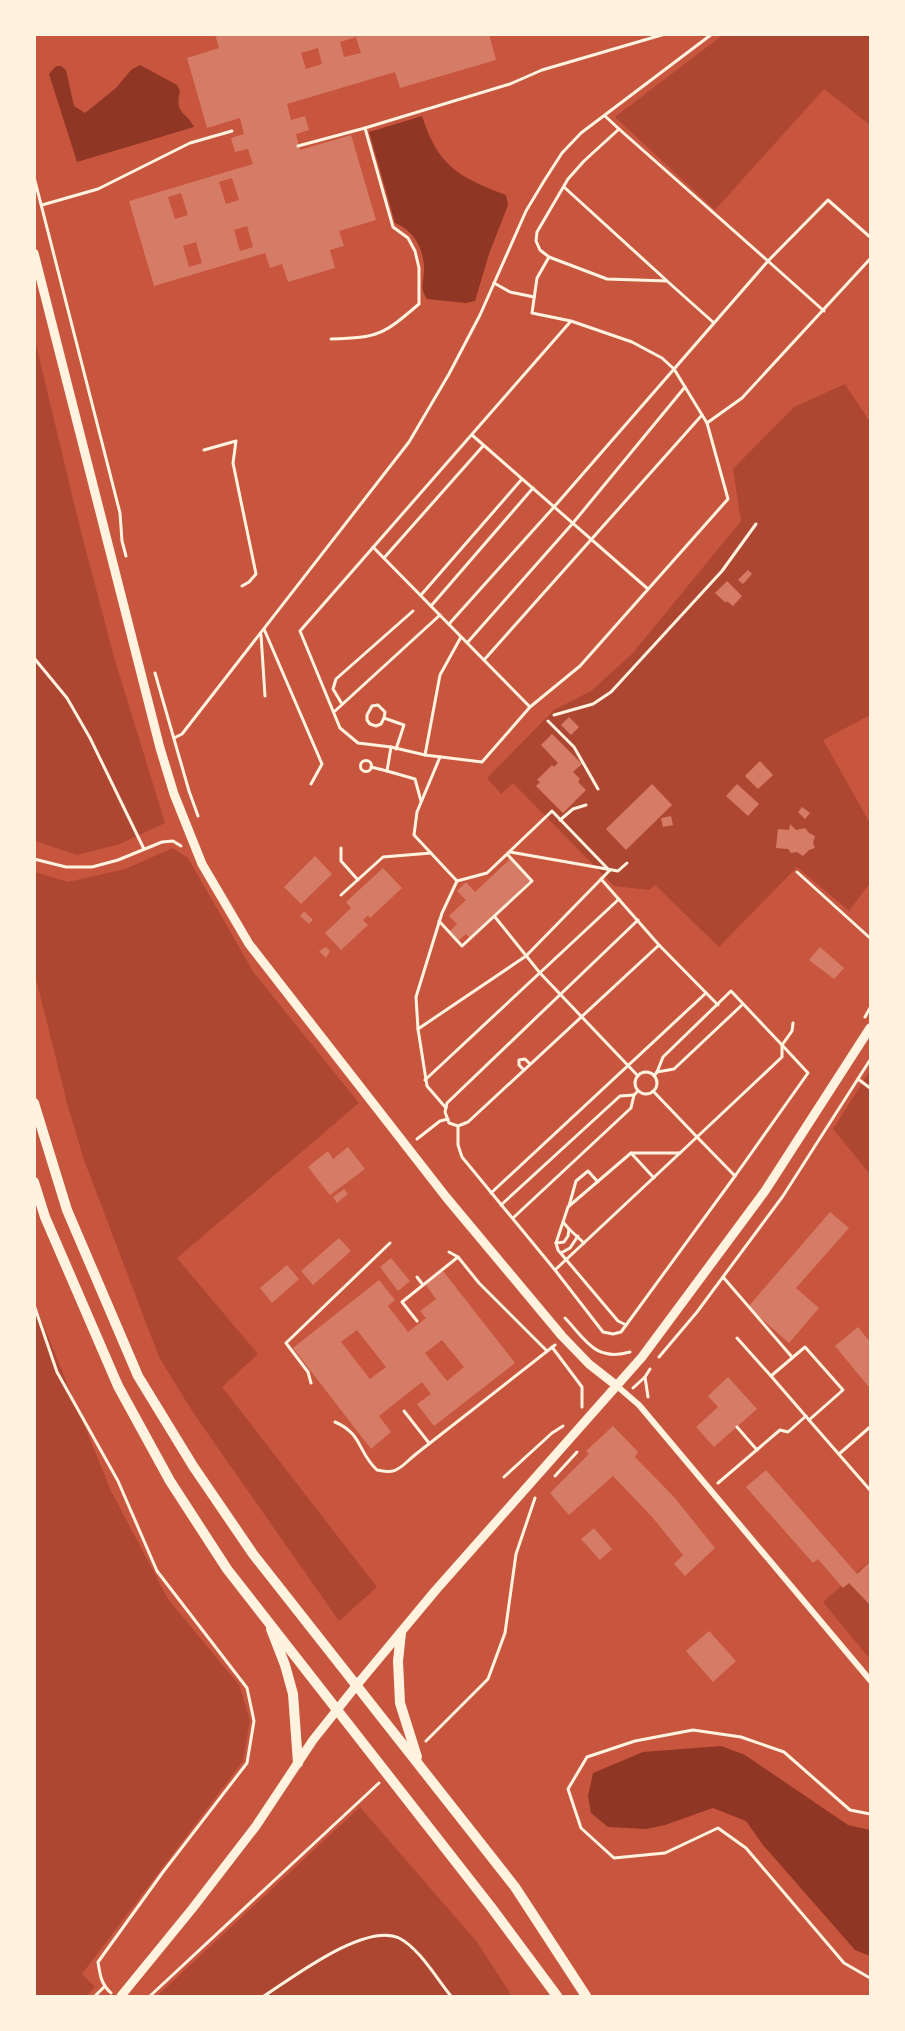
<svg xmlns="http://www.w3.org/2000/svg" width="905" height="2031" viewBox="0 0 905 2031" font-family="'Open Sans',sans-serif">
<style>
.green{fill:#ae4732}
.water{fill:#8f3625}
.building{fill:#d67c66;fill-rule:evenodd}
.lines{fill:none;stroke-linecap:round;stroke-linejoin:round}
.path{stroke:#fff3e0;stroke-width:3}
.minor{stroke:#fff3e0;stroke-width:6}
.tertiary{stroke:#fff3e0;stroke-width:9}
.primary{stroke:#fff3e0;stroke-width:10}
</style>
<rect width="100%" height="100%" fill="#c8553d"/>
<g class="green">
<polygon points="723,35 870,35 870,125 824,89 715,210 615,117"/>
<polygon points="34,336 78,520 114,657 165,823 120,844 77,855 35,841"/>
<polygon points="845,384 870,422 870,715 823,740 870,823 870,883 849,911 797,867 719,947 655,885 649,890 614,886 513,783 501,794 487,778 554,710 591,691 632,654 741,521 733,469 794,407"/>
<polygon points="173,848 188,858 254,973 359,1103 177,1258 258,1354 222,1387 377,1587 339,1621 192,1411 159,1357 84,1160 67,1103 35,975 35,872 68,882 125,869"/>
<polygon points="870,1071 870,1174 833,1129"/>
<polygon points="34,1302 111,1491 168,1599 239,1685 250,1720 243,1761 82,1974 95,1987 86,1996 35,1996"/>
<polygon points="870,1561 870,1659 823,1602"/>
<polygon points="360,1807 477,1942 512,1996 157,1996"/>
</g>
<g class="water">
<path d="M140 65 177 85 180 91C174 114 186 111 194 127L77 162 49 74 56 66H61L66 70 74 106 85 113 116 88 131 70Z"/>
<path d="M422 116C438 166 458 177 506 195L508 205 489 254 475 301 466 303 427 299C420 287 423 285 424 272 425 251 415 231 395 223L369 132Z"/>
<polygon points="721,1746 745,1755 848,1825 870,1830 870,1956 855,1950 763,1845 746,1821 713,1808 665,1825 646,1829 608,1827 591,1813 588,1796 593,1773 643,1752"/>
</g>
<g class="building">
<path d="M215 34H489L496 60 400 88 395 72 287 104 291 120 305 116 309 130 296 134 300 150 351 135 376 220 339 231 344 246 330 250 335 268 288 282 282 264 270 268 265 253 154 286 129 201 253 164 248 149 235 152 231 138 244 134 240 118 207 128 187 58 219 48ZM356 37 361 53 344 57 340 42ZM318 48 322 64 306 69 301 53ZM232 178 239 200 226 204 219 182ZM181 193 188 215 175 219 168 197ZM247 226 253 247 240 251 234 230ZM196 242 202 263 189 267 183 246Z"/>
<polygon points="748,570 752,574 743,584 738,580"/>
<polygon points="727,581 742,596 733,606 727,601 726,603 715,593"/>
<polygon points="569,717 579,727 571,735 561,725"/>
<polygon points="552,734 582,764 573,772 580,779 578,782 586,790 563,813 536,786 540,782 537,780 552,765 554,767 558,763 541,745"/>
<polygon points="760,761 773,775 758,789 745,776"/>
<polygon points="652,784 672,805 626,850 606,829"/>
<polygon points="737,784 759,804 748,816 726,796"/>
<polygon points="802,807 810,813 805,819 798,812"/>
<polygon points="671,816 673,825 663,827 661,818"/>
<polygon points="790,824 796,830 805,828 809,833 815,836 813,843 815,848 809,850 803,856 797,852 791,853 788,849 776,848 778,829 789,830"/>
<polygon points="315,856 332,874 301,904 284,887"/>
<polygon points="510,859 530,880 470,938 466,934 459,940 450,931 457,924 449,916 466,900 457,891 466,882 475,892"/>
<polygon points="383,868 402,888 370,918 368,915 363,920 368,925 341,950 325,933 351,908 346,902"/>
<polygon points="304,911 313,920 309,924 300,916"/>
<polygon points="326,947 330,951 326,958 319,951"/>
<polygon points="820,947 844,968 834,979 809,960"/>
<polygon points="348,1147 365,1169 330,1195 308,1167 328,1151 333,1159"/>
<polygon points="344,1189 348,1194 337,1203 333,1197"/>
<polygon points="830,1212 849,1228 796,1288 819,1308 789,1343 748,1307"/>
<polygon points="339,1238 351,1251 313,1285 301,1271"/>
<polygon points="391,1258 410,1281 398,1291 380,1267"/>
<polygon points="287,1265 299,1279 272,1303 260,1288"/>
<path d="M443 1271 515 1363 434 1426 417 1404 431 1394 422 1382 379 1416 391 1432 371 1449 293 1348 379 1280 395 1300 388 1306 408 1332 426 1318 420 1311 436 1299 426 1285ZM357 1330 386 1367 370 1379 341 1342ZM442 1340 464 1367 447 1381 425 1353Z"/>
<polygon points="858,1327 870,1342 870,1385 868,1386 835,1346"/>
<polygon points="728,1377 757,1409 714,1447 696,1427 718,1407 708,1396"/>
<polygon points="613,1426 638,1452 635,1457 674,1497 715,1548 685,1576 674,1564 683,1555 653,1518 613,1476 569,1515 550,1493 589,1454 586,1451"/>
<polygon points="766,1470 857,1574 870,1562 870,1605 849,1583 843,1588 818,1559 813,1563 746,1487"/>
<polygon points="594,1528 612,1549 600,1560 581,1539"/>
<polygon points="709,1631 736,1661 713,1682 686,1651"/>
</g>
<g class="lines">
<g class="path">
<polyline points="605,116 619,129"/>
<polyline points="298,146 365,128"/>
<polyline points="34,177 120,513 122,541 126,556"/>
<polyline points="564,187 666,280"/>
<polyline points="42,205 98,189 190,143 232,131"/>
<polyline points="549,257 537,278 532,313 571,321 632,342 662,358 674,369 707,423 728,499 580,666 530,707 482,762 425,755 391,747 358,743 340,728 300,631 571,321"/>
<polyline points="494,283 510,292 534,297"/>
<polyline points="824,311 768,261 828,200 870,237"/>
<path d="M331 339C379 338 384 334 419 304V268L415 251 408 238 393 227 365 128 510 84 542 70 665 34"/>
<polyline points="707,423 742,398 870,259"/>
<polyline points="472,435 648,589"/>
<polyline points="204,450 236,441 233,463 256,574 249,582 242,586"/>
<polyline points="373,547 530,707"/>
<polyline points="384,558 483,446"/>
<polyline points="421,595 522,479"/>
<polyline points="431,606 533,488"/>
<polyline points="449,624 554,507 768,261 619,129 584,161 568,179 537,232 536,241 540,250 549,257 607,279 667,281 714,323"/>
<polyline points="264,629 322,764 311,784"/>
<polyline points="261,635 265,696"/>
<polyline points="467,643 573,523 685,387"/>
<polyline points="34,658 67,698 90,738 144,849"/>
<polyline points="484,660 702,415"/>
<polyline points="155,673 189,791 198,816"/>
<polyline points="342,704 333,689 336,679 413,611"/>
<polyline points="335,711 440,615"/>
<polyline points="554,715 593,704 611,692 722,571 756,524"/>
<polyline points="384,718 381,724 376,726 370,724 367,720 367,715 372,706 378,705 385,712 384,718 404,725 396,749"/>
<polyline points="548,721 574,747 598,789"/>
<polyline points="174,738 182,734 409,442 449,374 480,315 526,211 544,181 562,153 581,133 712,34"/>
<polyline points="425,755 440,675 461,637"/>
<circle cx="366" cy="766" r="5.5"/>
<polyline points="371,767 387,771 391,747"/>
<polyline points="387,771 415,779 421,801"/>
<polyline points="560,820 573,809 586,805"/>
<polyline points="341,848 341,861 358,880"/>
<polyline points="510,852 618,871 627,863"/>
<polyline points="34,859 66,867 92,867 118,860 162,842 173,841 181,846"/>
<polyline points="797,872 870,938"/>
<polyline points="601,879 659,945 718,1005"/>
<polyline points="457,881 487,873 552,811 608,869"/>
<polyline points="341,895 383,857 431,853"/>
<polyline points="495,917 540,973 638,1076"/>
<polyline points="638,920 447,1103 445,1112 449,1123 458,1126 468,1122 659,945"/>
<polyline points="439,921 462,946 532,881 508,855"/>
<polyline points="865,1017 870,1008"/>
<polyline points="418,1029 416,997 442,913 457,881 414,835 417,812 440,757"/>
<polyline points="524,1070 519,1065 519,1060 525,1059 530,1064"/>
<polyline points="657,1072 674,1069 743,1004"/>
<circle cx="646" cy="1083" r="11"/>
<polyline points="858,1079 870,1088"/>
<polyline points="425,1080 619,899"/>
<polyline points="653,1091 697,1137 782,1057 782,1045 731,991 663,1057 657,1072 654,1076"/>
<polyline points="446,1108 427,1086 418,1029 526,956 610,870"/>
<polyline points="458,1126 458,1145 462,1157 555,1270 603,1332 613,1334 621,1332 735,1176 697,1137 555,1270"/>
<polyline points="417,1139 440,1121 448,1119"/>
<polyline points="631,1153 680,1153"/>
<polyline points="735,1176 808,1073 782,1045 792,1031 793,1023"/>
<polyline points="491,1193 706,993"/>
<polyline points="501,1205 620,1096 634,1095"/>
<polyline points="569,1206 576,1181 588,1171 598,1182"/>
<polyline points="513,1218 631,1108 634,1095 638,1091"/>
<polyline points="563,1222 569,1229 568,1236 564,1242 556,1243 568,1207 631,1153 654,1178"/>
<polyline points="569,1229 584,1243"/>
<polyline points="556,1243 558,1250 618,1321 626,1325"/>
<polyline points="449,1252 458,1257"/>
<polyline points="561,1253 570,1248 578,1236"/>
<polyline points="417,1277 423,1285"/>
<polyline points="723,1277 792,1357"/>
<path d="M34 1305 57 1372 118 1481 157 1571 247 1688 254 1721 247 1763 163 1872 98 1962C100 1975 101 1984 111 1993"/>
<path d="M565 1318C586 1340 595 1362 630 1352"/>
<polyline points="417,1321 402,1302 458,1257 479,1283 547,1351"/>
<polyline points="737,1338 771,1376"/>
<polyline points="552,1347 582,1387 582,1407"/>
<polygon points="805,1347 843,1390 809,1420 771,1376"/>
<polyline points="659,1357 697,1312 783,1196 870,1060"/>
<polyline points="311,1383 308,1372 286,1343 390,1243"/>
<polyline points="633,1388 645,1377"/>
<polyline points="648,1397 645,1377 650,1369"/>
<polyline points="404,1411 429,1443"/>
<polyline points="809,1420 870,1490"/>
<path d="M335 1422C363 1434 358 1453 377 1470 398 1475 400 1467 416 1454L555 1345"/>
<polyline points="737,1427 757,1450"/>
<polyline points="839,1454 870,1427"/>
<polyline points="555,1476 577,1452"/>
<polyline points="504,1477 552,1433 563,1426"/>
<polyline points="718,1483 780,1430 788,1432 806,1416"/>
<polyline points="426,1741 488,1679 505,1633 516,1554 535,1498"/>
<polyline points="870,1814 850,1810 784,1752 741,1737 693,1730 635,1741 587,1757 568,1789 581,1828 614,1858 665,1853 718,1828 746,1848 844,1963 870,1978"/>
<polyline points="95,1996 104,1987"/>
<polyline points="150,1996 379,1783"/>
<path d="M264 1996C292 1978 365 1922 399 1938 419 1948 437 1979 451 1996"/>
</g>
<polyline class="minor" points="617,1386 639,1405 870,1680"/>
<g class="tertiary">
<polyline points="34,253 160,748 174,794 202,864 249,944 446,1197 562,1336 589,1364 617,1386"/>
<polyline points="121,1996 192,1909 256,1826 313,1740 356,1686 435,1591 642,1357 765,1191 870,1028"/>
</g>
<g class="primary">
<polyline points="34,1103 67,1210 138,1376 193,1466 253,1554 515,1887 586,1996"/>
<polyline points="34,1182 45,1217 118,1386 170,1481 227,1569 491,1907 557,1996"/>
<polyline points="271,1629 285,1665 293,1694 298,1763"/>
<polyline points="401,1633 398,1661 400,1703 417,1757"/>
</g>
</g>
<rect width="905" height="2031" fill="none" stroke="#fff3e0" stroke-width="72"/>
</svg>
